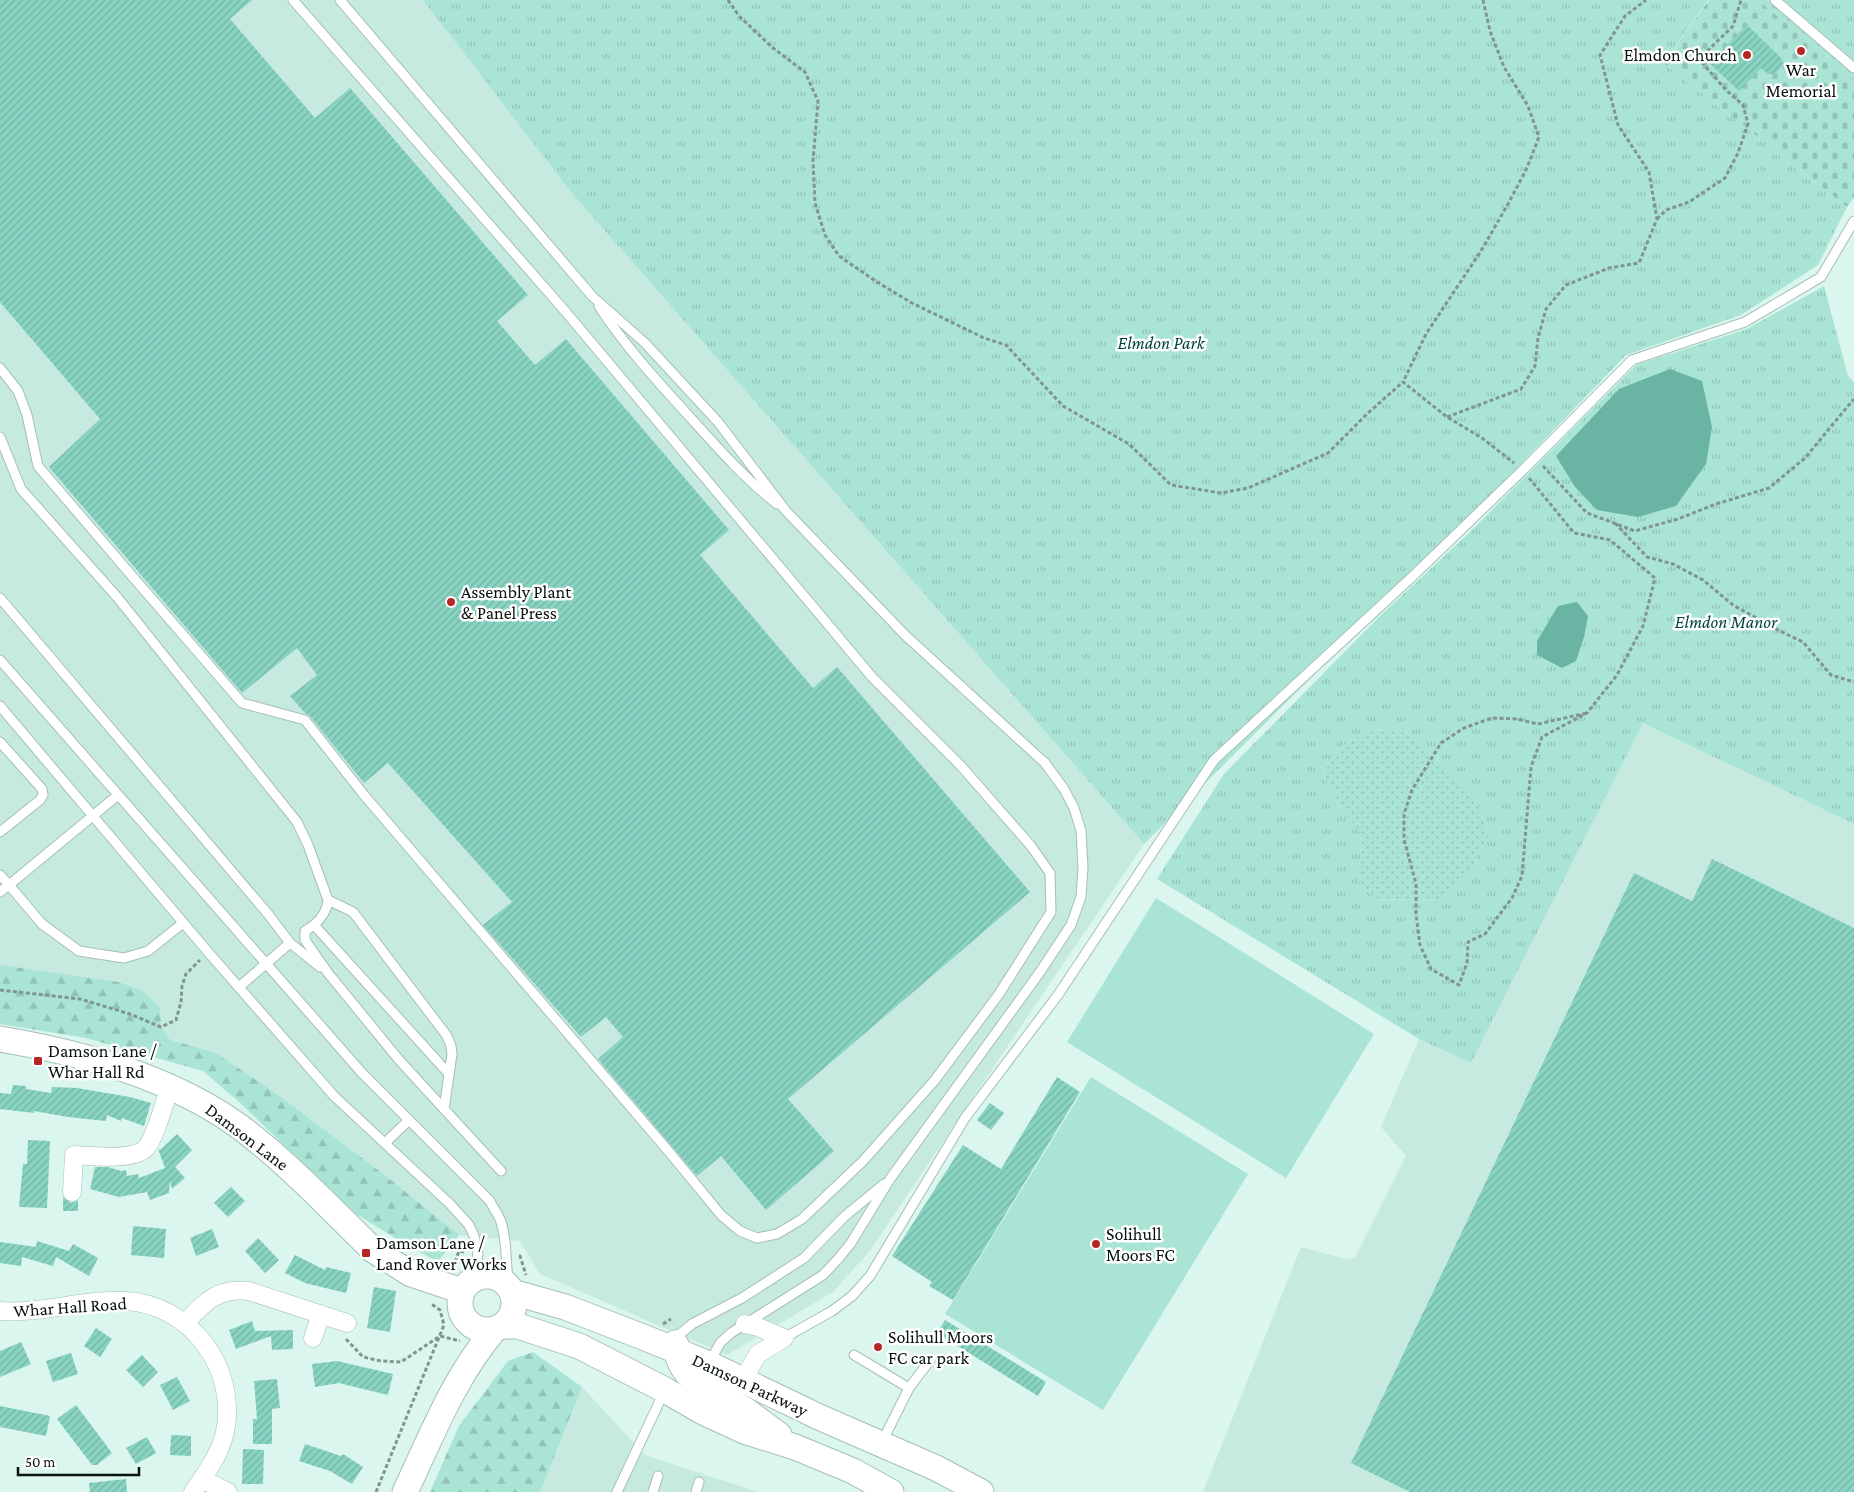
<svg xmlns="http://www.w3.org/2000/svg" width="1854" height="1492" viewBox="0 0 1854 1492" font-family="'Crimson Pro',serif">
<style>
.built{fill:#c6eae0}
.grass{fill:url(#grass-dots)}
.forest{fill:url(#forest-firs)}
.cemetery{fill:url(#cemetery-stones)}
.park{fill:url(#park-tufts);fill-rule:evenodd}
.garden{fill:#aae4d5}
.water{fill:#69b4a2}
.building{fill:url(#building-hatch)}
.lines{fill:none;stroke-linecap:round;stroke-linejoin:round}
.lane-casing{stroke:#a5bfb8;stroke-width:11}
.street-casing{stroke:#a5bfb8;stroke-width:19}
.secondary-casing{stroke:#a5bfb8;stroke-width:27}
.path{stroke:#81958f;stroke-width:3;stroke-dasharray:4 2.5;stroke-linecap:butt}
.lane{stroke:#fff;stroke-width:9}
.street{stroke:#fff;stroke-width:18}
.secondary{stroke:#fff;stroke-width:25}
.poi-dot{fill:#b62625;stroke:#fff;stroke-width:2}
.labels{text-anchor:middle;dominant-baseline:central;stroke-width:5;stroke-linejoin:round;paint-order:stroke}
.poi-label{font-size:18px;fill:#08120f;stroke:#fff;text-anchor:start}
.park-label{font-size:18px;font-style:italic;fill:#00463a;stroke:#fff}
.street-label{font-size:18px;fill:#08120f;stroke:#fff}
</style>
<defs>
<pattern id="grass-dots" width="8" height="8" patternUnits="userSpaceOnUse" patternTransform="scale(1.25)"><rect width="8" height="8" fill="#aae4d5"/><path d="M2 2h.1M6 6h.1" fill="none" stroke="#91c3b6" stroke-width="1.8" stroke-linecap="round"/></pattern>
<pattern id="forest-firs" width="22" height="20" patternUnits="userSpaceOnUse" patternTransform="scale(1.25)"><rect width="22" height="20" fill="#aae4d5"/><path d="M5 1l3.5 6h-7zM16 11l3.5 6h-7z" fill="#91c3b6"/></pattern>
<pattern id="cemetery-stones" width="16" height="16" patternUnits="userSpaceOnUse" patternTransform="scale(1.25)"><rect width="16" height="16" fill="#aae4d5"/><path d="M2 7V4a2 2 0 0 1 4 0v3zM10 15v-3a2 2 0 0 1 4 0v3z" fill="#91c3b6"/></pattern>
<pattern id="park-tufts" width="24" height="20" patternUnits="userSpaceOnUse" patternTransform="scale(1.25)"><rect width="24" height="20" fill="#aae4d5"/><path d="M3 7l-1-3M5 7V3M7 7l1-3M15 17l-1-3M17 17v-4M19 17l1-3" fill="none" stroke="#91c3b6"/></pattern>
<pattern id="building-hatch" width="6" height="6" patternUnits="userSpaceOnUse" patternTransform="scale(1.25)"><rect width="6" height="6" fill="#88d3c1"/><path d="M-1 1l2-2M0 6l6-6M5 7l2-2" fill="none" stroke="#74b4a5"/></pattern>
</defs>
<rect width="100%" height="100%" fill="#daf6ee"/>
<g class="built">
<polygon points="0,0 423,0 570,191 1144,844 869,1252 833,1292 727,1355 540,1274 520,1241 459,1235 386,1176 281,1097 0,1002"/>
<polygon points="1643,723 1854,824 1854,1492 1203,1492 1301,1247 1345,1259 1355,1258 1406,1156 1381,1127 1419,1039 1471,1063"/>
<polygon points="582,1387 645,1455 758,1492 540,1492"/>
</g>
<polygon class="grass" points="1380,729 1406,732 1476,796 1489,836 1469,875 1440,899 1377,900 1358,881 1362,835 1340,807 1323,774 1336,750 1361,735"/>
<g class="forest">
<polygon points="0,965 118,982 143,991 160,1008 161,1027 170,1040 216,1053 281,1097 386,1176 459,1235 438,1262 407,1245 356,1214 238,1101 203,1071 86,1038 0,1024"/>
<polygon points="533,1352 582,1387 540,1492 430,1492 459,1426 508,1361"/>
</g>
<polygon class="cemetery" points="1709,0 1758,0 1854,78 1854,197 1847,207 1663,63"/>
<g class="park">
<polygon points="423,0 1708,0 1663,63 1847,207 1818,265 1741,315 1626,355 1413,576 1144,844 570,191"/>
<polygon points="1758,0 1854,0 1854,78"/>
<path d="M1824 286 1848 376 1854 382V824L1643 723 1471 1063 1419 1039 1157 879 1224 774 1379 617 1469 533 1636 365 1747 329ZM1380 729 1406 732 1476 796 1489 836 1469 875 1440 899 1377 900 1358 881 1362 835 1340 807 1323 774 1336 750 1361 735Z"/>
</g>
<g class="garden">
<polygon points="1156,898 1374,1034 1286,1178 1067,1042"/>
<polygon points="1091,1077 1248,1174 1103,1410 945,1314"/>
</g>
<g class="water">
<polygon points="1670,369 1702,381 1712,427 1706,464 1676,506 1638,517 1597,510 1575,487 1556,456 1619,389"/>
<polygon points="1577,602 1588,616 1584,637 1576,661 1562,668 1537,655 1537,641 1558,606"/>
</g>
<g class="building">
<polygon points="0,0 252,0 230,19 315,118 350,88 528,295 497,321 535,365 566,339 729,530 700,555 813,688 837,667 1030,892 788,1099 834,1151 766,1210 721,1156 697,1176 598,1059 623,1037 606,1017 581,1037 483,925 512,902 388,763 364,783 310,716 305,713 290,696 317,675 297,648 242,693 49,467 100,419 0,302"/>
<polygon points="1747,25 1782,59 1783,65 1775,74 1768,74 1761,68 1739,91 1709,63"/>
<polygon points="1712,859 1854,928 1854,1492 1410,1492 1351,1463 1634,873 1692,901"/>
<polygon points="1057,1077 1080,1092 953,1300 929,1286 932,1282 892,1256 963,1145 1001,1169"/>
<polygon points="13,1085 26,1086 26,1089 51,1093 52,1087 77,1088 130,1097 151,1103 144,1126 122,1118 121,1121 107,1115 106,1121 68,1117 34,1111 34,1113 0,1109 0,1093 11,1094"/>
<polygon points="990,1103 1004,1113 991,1130 977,1120"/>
<polygon points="177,1134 192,1150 175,1167 185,1178 172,1189 170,1181 169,1193 150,1200 147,1192 119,1197 90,1189 95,1167 108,1167 121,1171 126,1170 127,1176 138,1174 139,1178 165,1168 158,1149 160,1150"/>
<polygon points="28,1140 50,1141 47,1208 19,1207 23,1164 27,1164"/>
<polygon points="231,1187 245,1201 228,1217 214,1203"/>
<polygon points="63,1197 71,1203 78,1200 78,1211 63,1211"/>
<polygon points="133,1226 166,1229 164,1258 131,1255"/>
<polygon points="212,1229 219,1247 196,1256 190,1238"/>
<polygon points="258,1238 279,1260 265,1273 245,1251"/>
<polygon points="37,1241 69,1251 73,1244 98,1258 89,1276 56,1257 53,1266 22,1257 21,1266 0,1263 0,1242 36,1247"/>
<polygon points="295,1255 325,1270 326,1267 351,1273 346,1293 305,1283 285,1273"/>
<polygon points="374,1287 396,1291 390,1332 367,1328"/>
<polygon points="945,1320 1046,1382 1038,1396 937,1333"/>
<polygon points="252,1321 255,1331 293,1330 293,1349 272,1350 271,1336 236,1349 229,1330"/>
<polygon points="96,1328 112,1339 100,1357 84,1346"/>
<polygon points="21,1342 31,1364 0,1377 0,1351"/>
<polygon points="71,1353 78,1374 53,1382 46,1361"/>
<polygon points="142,1355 158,1372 143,1387 126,1370"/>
<polygon points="337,1361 393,1374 388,1395 339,1383 315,1387 312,1364"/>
<polygon points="177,1377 190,1401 173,1410 160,1385"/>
<polygon points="277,1379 280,1408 272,1409 272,1444 253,1444 253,1419 257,1419 254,1381"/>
<polygon points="76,1405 112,1453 97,1465 92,1465 57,1419"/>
<polygon points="0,1406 50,1416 46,1436 0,1427"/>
<polygon points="171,1435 191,1436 191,1456 170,1455"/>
<polygon points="147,1437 156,1453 136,1464 126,1448"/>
<polygon points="305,1444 341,1456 343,1454 363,1467 352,1484 330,1471 299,1461"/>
<polygon points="243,1449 264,1450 263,1484 242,1484"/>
<polygon points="126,1479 127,1492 90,1492 89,1483"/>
</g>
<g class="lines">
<defs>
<g id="lane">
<polyline points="340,0 592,296 645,343 718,422 786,511 905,635 1045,763 1064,789 1074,808 1081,831 1083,867 1081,897 1071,925 1040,972 890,1179 851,1243 838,1259 823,1275 731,1333 720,1343 710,1362"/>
<polyline points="1775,0 1854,68"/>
<path d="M599 306C624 345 657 381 688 415 717 447 744 478 777 504"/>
<polyline points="0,368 18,391 27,415 38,466 132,576 242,703 305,720 364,795 670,1153 721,1215 740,1231 757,1238 777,1234 802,1219 863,1161 935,1080 999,994 1051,912 1050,873 1031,846 961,766 872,677 565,311 293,0"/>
<path d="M0 437 21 489 117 597 297 822 308 845 328 900C327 913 317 924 305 931V940L328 973 400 1061 501 1171"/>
<polyline points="0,598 268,914 290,943 320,967"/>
<path d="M0 660 362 1073 490 1201C493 1208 499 1215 501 1222 508 1243 505 1265 509 1286"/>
<polyline points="0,706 208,952 334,1096 450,1204 469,1225 474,1236 478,1254 474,1279"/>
<polyline points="0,742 42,789 43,795 40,800 0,832"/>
<polyline points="0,875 9,885 118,795"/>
<polyline points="0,892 9,885 42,924 79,951 124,958 148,951 183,923"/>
<polyline points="328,900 353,912 447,1036 451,1046 452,1054 444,1109"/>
<polyline points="314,925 449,1074"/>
<polyline points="239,987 290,943"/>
<polyline points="385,1143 409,1120"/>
<polyline points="671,1336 680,1334 692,1324 742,1298 804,1258 845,1216 884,1184"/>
<polyline points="784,1338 832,1311 852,1296 870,1276 965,1118 1058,995 1214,760 1413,576 1523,470 1632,360 1745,322 1821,277 1854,221"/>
<polyline points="854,1355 909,1388"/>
<polyline points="882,1442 909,1388 931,1359"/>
<polyline points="617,1492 664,1392"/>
<polyline points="653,1492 658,1476"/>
<polyline points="696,1492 699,1482"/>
</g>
<g id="street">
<path d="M72 1192 74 1155C91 1156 134 1161 146 1148 156 1136 164 1103 170 1087"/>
<path d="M0 1311C42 1314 83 1299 125 1301 191 1304 238 1369 225 1432 220 1455 206 1473 193 1492"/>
<path d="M185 1323C206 1301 217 1288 249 1291L347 1323"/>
<polyline points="745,1324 758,1327 784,1338"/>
<polyline points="313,1338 321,1314"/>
<polyline points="742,1381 758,1354 784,1338"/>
<polyline points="202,1479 228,1492"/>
</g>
<g id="secondary">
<path d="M0 1039C83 1053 171 1077 240 1127 288 1163 330 1208 373 1250L411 1274 462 1291"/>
<circle cx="487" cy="1303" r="27"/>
<polyline points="512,1292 565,1307 643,1337 709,1364 819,1417 936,1468 981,1492"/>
<polyline points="502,1326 518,1326 579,1346 665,1390 703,1412 744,1431 795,1447 853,1471 891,1492"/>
<path d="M676 1345C679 1385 718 1392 745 1410 757 1418 768 1427 779 1435"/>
<path d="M405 1492C432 1435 454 1377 495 1329"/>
</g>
</defs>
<use href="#lane" class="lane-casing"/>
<use href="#street" class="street-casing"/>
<use href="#secondary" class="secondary-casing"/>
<g class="path">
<polyline points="728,0 739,16 773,48 805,72 818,101 813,161 815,203 825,235 839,256 877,282 912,303 984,338 1006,345 1063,406 1129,444 1171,485 1221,493 1248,488 1328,453 1368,413 1403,382"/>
<polyline points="1483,0 1490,31 1504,67 1528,106 1539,137 1526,170 1508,204 1481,251 1426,334 1403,382 1447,417 1482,438 1514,463"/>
<polyline points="1657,219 1666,210 1689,202 1725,178 1738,153 1748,124 1743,105 1726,90 1699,59 1733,26 1741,0"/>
<polyline points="1447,417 1521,389 1535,366 1538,338 1546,309 1566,285 1609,268 1639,263 1657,219 1649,172 1618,125 1600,55 1625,16 1646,0"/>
<polyline points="1543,466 1587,513 1635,531 1678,519 1716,504 1769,488 1805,458 1853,400 1854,402"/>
<polyline points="1529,478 1574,533 1610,540 1655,578 1643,626 1617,675 1587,713 1542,737 1531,767 1522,876 1512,898 1485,934 1468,942 1467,963 1459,985 1431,969 1420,945 1416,914 1416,884 1404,839 1404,814 1412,790 1441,743 1464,728 1492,718 1517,719 1538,724 1587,713"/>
<polyline points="1615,523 1647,557 1673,564 1703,580 1733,605 1776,629 1803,642 1831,675 1854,682"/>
<polyline points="0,990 80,999 130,1014 161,1027 176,1020 181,1002 182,986 186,974 200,960"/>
<polyline points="519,1256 520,1256 526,1275"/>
<polyline points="450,1266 455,1262 459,1251 465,1252"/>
<polyline points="663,1324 671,1319"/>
<polyline points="346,1339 363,1357 381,1361 401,1362 440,1336 460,1341"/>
<polyline points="376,1492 444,1325 440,1310 430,1303"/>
</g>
<use href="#lane" class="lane"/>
<use href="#street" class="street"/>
<use href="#secondary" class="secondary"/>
</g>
<g class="poi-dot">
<circle cx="1801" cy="51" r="5"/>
<circle cx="1747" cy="55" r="5"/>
<circle cx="451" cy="602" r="5"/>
<rect x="33" y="1056" width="10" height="10" rx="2.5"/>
<circle cx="1096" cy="1244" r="5"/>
<rect x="361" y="1248" width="10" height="10" rx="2.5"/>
<circle cx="878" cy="1347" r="5"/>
</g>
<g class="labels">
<g class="poi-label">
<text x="1737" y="55" text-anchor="end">Elmdon Church</text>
<text x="1801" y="70" text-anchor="middle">War<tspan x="1801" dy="21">Memorial</tspan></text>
<text x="461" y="592">Assembly Plant<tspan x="461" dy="21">&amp; Panel Press</tspan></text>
<text x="48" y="1051">Damson Lane /<tspan x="48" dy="21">Whar Hall Rd</tspan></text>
<text x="1106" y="1234">Solihull<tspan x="1106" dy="21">Moors FC</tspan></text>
<text x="376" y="1243">Damson Lane /<tspan x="376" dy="21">Land Rover Works</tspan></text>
<text x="888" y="1337">Solihull Moors<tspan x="888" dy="21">FC car park</tspan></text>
</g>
<g class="park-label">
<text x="1161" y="343">Elmdon Park</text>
<text x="1726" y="622">Elmdon Manor</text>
</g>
<g class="street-label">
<text transform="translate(247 1137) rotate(37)">Damson Lane</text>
<text transform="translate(70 1307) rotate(-4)">Whar Hall Road</text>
<text transform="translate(750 1385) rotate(25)">Damson Parkway</text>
</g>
</g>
<path d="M18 1467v8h121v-8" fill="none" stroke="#08120f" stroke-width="2.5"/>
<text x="25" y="1467" font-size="15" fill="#08120f" stroke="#ffffff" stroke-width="4" paint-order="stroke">50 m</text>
</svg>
